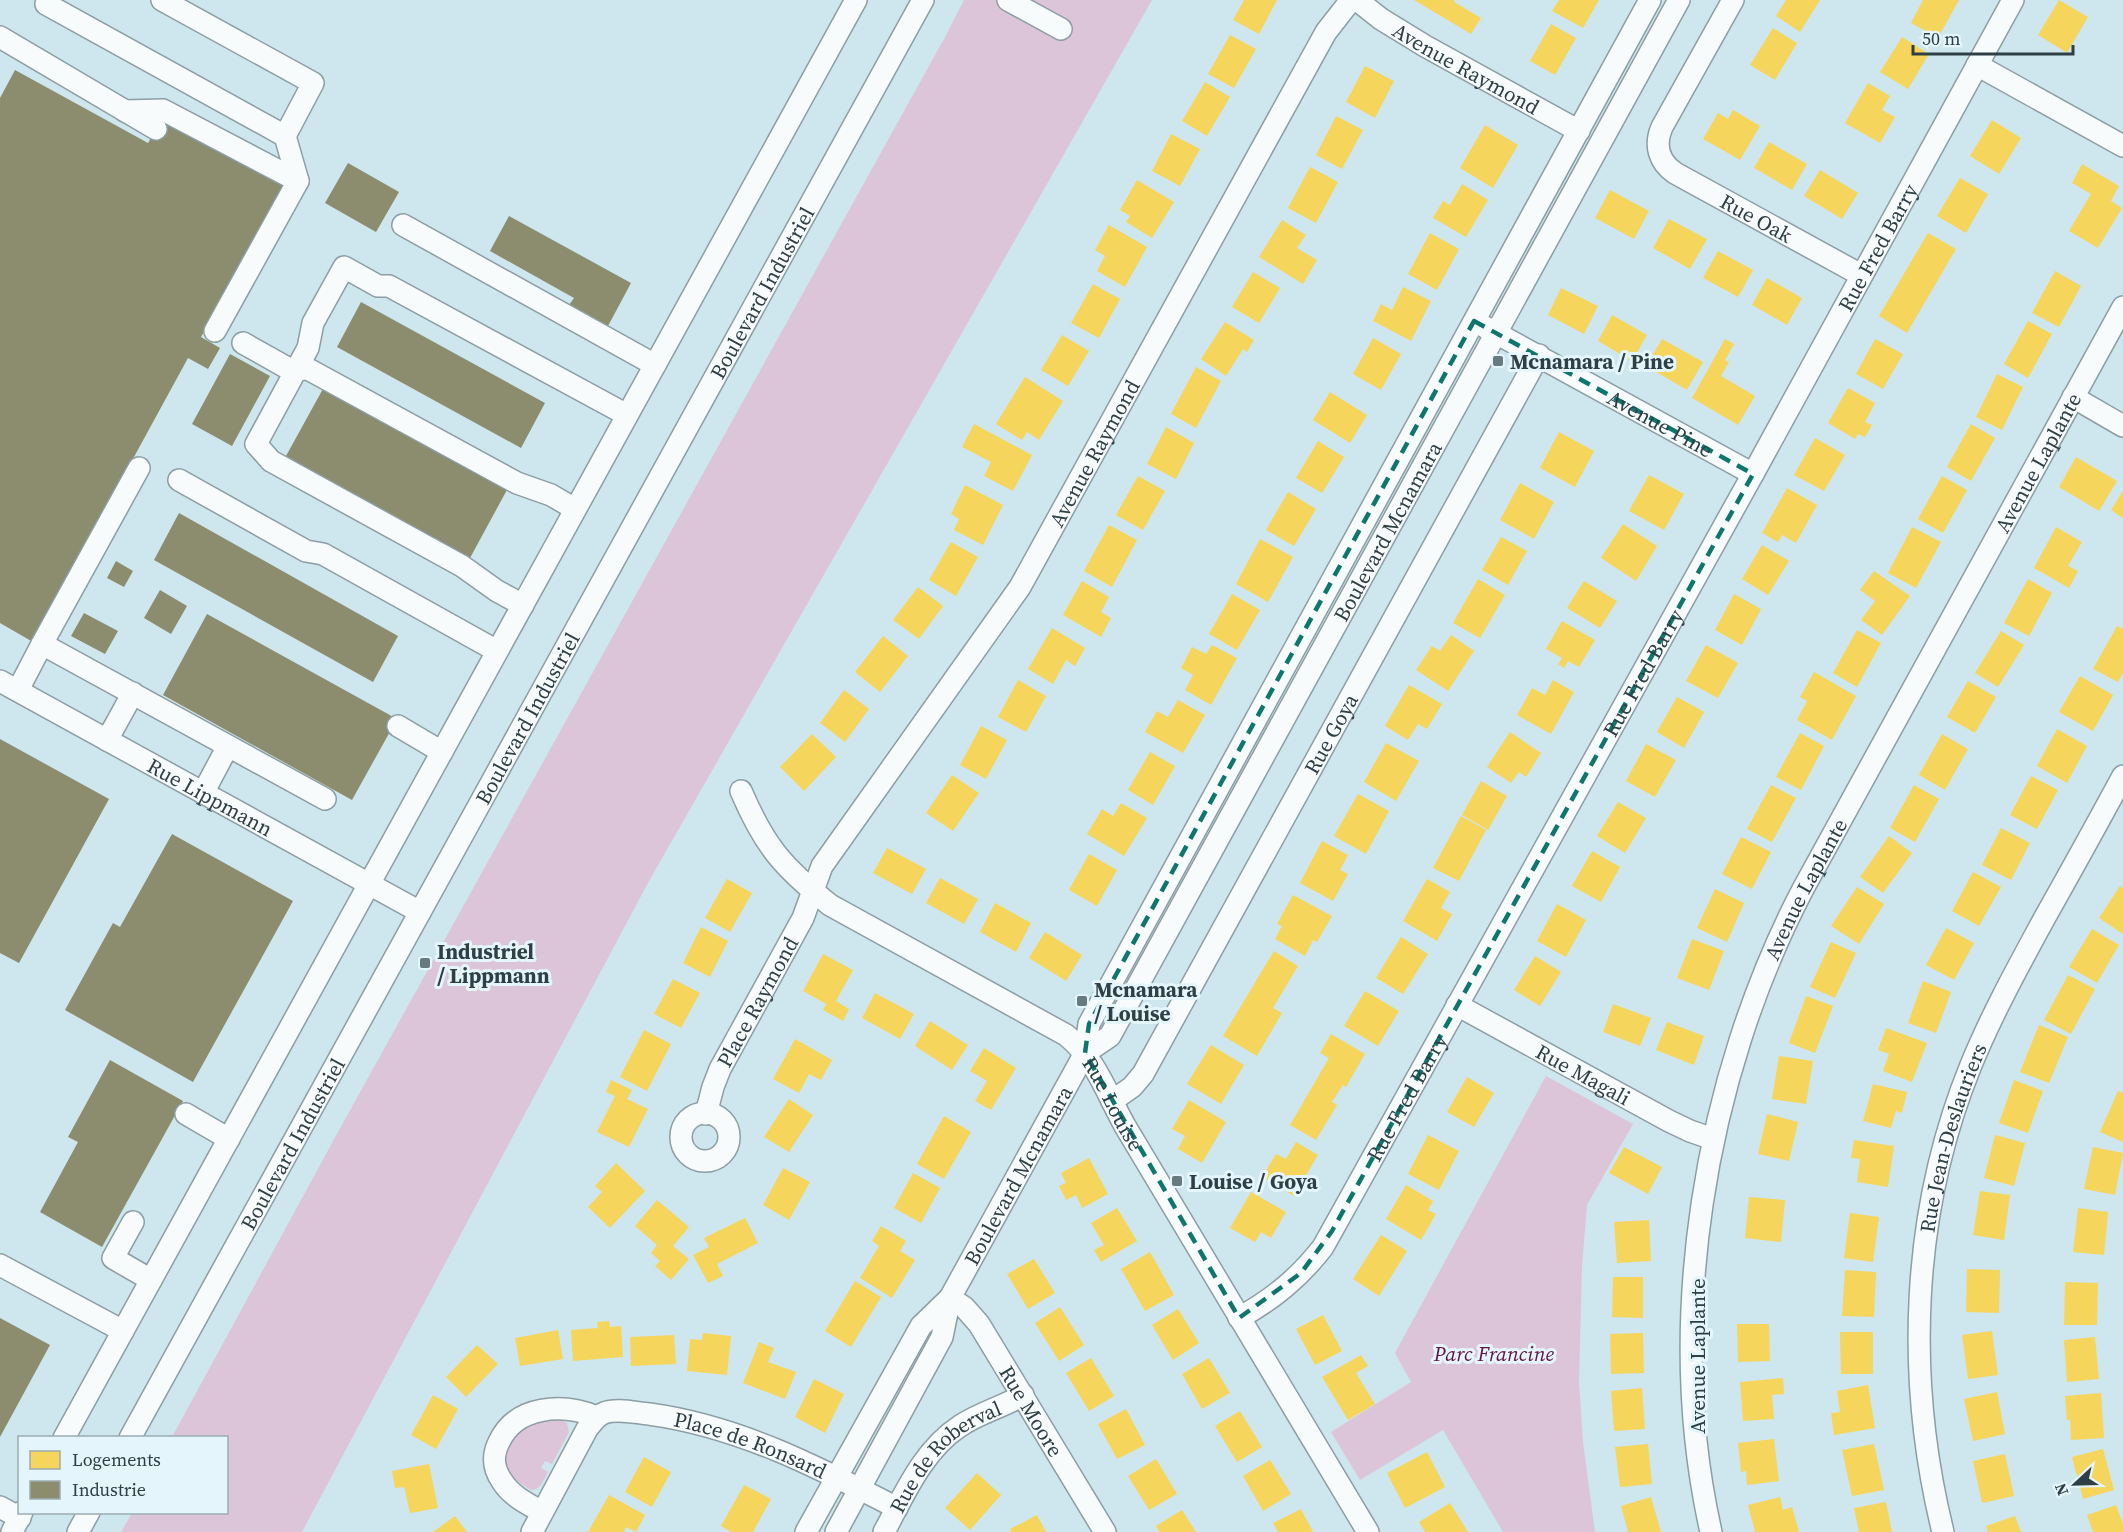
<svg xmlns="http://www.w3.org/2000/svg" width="2123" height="1532" viewBox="0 0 2123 1532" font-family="'Source Serif 4',serif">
<rect width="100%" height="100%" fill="#cee6ee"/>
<path fill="#ddc5d9" d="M964,0h188l-503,881 -347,651h-181l11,-19 94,-1v-74l-54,-1 166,-305 607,-1095z
M1546,1076l87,48 -46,81 -5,61 -3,116 4,60 12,90h-92l-60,-102 -83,50 -29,-48 80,-50 -16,-29z
M560,1419l7,4 2,9 -17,32 -7,-3 -4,7 7,4c-4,7 -7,18 -17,18 -9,-5 -21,-13 -25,-22 -8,-19 13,-42 30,-46 7,-2 16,-2 24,-3z"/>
<path fill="#f6d55c" d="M1244,0h33l-18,34 -26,-14z
M1414,0h41l-1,2 27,16 -10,16z
M1559,0h40l-16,28 -31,-17z
M1786,0h34l-20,32 -24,-16z
M1923,0h36l-21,38 -27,-15z
M2059,0l29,17 -21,36 -29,-18z
M1551,24l25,14 -21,37 -25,-14z
M1773,28l24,15 -22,37 -25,-15z
M1230,35l26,14 -22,39 -26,-14z
M1902,37l27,17 -21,35 -28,-17z
M1365,66l29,15 -19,37 -29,-16z
M1205,82l25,15 -23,39 -25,-15z
M1868,83l22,13 -8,14 13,7 -15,26 -35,-20z
M1733,110l27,16 -20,34 -37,-21 15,-26 10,6z
M1336,116l27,14 -21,39 -26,-14z
M1992,120l29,18 -22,36 -29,-18z
M1485,125l33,20 -25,43 -33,-20z
M1171,134l29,15 -20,37 -28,-15z
M1769,142l38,22 -15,26 -38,-22z
M2082,164l37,22 -8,15 11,7 -24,40 -29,-17 22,-37 -19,-11z
M1310,167l28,15 -22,41 -28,-15z
M1820,170l38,23 -16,26 -38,-23z
M1960,178l28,16 -22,39 -29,-17z
M1137,180l37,22 -22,36 -26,-16 4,-6 -10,-6z
M1462,184l26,16 -22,37 -33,-19 10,-17 7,4z
M1610,190l39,21 -15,28 -39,-21z
M1669,219l38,20 -17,30 -37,-21z
M1282,220l24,15 -9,13 20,12 -14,24 -44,-27z
M1109,225l38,22 -22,40 -28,-16 8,-15 -10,-6z
M1430,233l29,16 -22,41 -29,-16z
M1928,233l28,16 -49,84 -28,-17z
M1718,251l35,19 -15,27 -35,-19z
M2055,271l26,15 -22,41 -27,-14z
M1253,272l27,16 -21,35 -27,-16z
M1767,278l35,20 -15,27 -35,-20z
M1093,284l27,15 -21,39 -28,-15z
M1403,287l28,14 -20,40 -38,-20 8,-17 11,6z
M1561,288l37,18 -14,28 -36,-19z
M1612,315l35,20 -15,26 -34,-20z
M2028,321l24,13 -24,44 -24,-14z
M1225,322l29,18 -7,12 -4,-3 -17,27 -25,-17z
M1062,335l27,16 -21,35 -27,-16z
M1373,338l28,16 -20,36 -28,-16z
M1662,339l41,23 -16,28 -41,-24z
M1725,339l9,5 -9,16 4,2 -8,14 34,20 -17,29 -46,-27z
M1875,339l28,15 -20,35 -27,-15z
M1196,367l25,14 -25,47 -25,-14z
M1997,374l26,13 -21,43 -26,-13z
M1025,377l38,24 -24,39 -12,-8 -5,8 -26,-16z
M1848,388l27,15 -10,19 7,3 -7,12 -7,-3 -3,5 -27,-16z
M1330,392l37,23 -17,28 -37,-23z
M974,424l58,31 -19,36 -29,-15 7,-14 -29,-15z
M1971,424l24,14 -24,43 -24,-14z
M1166,427l28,16 -18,36 -29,-15z
M1559,432l35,19 -19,36 -35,-19z
M1815,438l30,17 -21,36 -30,-16z
M1318,441l26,16 -22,36 -26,-15z
M2076,457l41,24 -18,30 -40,-24z
M1649,475l35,19 -20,36 -35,-19z
M1138,476l27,15 -22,39 -27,-15z
M1942,476l25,14 -24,43 -25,-14z
M1520,483l34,19 -20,37 -34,-19z
M965,485l38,20 -20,40 -29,-15 5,-11 -8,-5z
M1787,488l30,17 -21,38 -14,-8 -4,7 -16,-9z
M2123,491v27l-12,-8z
M1288,492l28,17 -22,37 -28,-16z
M1623,524l34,22 -21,35 -35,-23z
M1109,525l28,15 -25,47 -28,-16z
M1912,527l29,15 -25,46 -28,-15z
M2056,527l26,15 -14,24 10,5 -9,17 -35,-20z
M1501,537l26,14 -19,34 -26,-15z
M1260,539l33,18 -25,45 -32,-18z
M951,542l27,15 -22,39 -27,-16z
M1762,545l27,16 -21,34 -26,-16z
M1874,571l36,25 -28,39 -21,-15 14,-19 -15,-11z
M1478,579l27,16 -25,43 -27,-15z
M2028,579l24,14 -23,43 -25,-13z
M1082,581l27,16 -8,15 10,6 -10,19 -38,-22z
M1584,581l33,20 -17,27 -33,-20z
M918,587l25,19 -24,33 -26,-19z
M1232,594l28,16 -23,40 -28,-16z
M1734,594l27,15 -19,36 -27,-15z
M1562,621l33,19 -16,27 -11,-6 -4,7 -6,-4 4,-6 -16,-9z
M2117,626l6,3v44l-5,9 -25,-13z
M1052,628l33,20 -10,18 -9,-6 -13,24 -25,-15z
M1857,630l24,13 -24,44 -24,-14z
M2001,631l23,14 -26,42 -23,-14z
M1451,635l23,16 -26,40 -32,-21 16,-24 8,5z
M883,636l25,20 -28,36 -25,-20z
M1212,645l25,13 -26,47 -26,-15 8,-15 -12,-7 11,-21 14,7z
M1706,645l32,18 -20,35 -32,-17z
M1814,672l42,24 -24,44 -35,-20 10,-19 -7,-4z
M2080,676l33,19 -20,36 -34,-19z
M1018,680l28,16 -20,36 -28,-15z
M1553,680l21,12 -23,42 -34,-19 15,-27 13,7z
M1968,681l28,16 -21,36 -28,-16z
M1409,685l33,19 -15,25 -9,-5 -10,16 -23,-14z
M844,690l25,19 -24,33 -25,-19z
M1677,697l27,15 -20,36 -27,-16z
M1178,700l27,15 -22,38 -38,-21 12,-21 11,6z
M981,726l26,14 -21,39 -26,-14z
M2057,729l30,17 -20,37 -30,-17z
M1510,732l31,21 -15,24 -7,-5 -8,11 -24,-16z
M1800,733l24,13 -23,44 -25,-13z
M812,734l24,23 -32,34 -24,-24z
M1942,734l26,15 -23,41 -26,-15z
M1386,743l33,18 -23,40 -32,-19z
M1646,744l30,16 -21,37 -29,-16z
M1150,752l25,14 -22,39 -25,-15z
M952,775l27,18 -26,38 -27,-18z
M2031,776l27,14 -21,39 -27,-14z
M1481,781l26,15 -19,34 -26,-15z
M1771,785l25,13 -24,44 -25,-13z
M1914,785l25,14 -24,43 -25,-14z
M1358,794l31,17 -23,43 -32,-18z
M1618,802l28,16 -21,35 -28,-17z
M1121,803l26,15 -23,38 -37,-22 15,-25 11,7z
M1461,816l25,14 -27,51 -26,-13z
M2001,828l29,15 -19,37 -29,-15z
M1889,836l23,17 -29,40 -23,-16z
M1741,837l30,15 -19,37 -30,-15z
M1322,841l26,14 -8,15 8,4 -15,27 -33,-18z
M887,848l39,21 -14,25 -39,-21z
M1592,851l28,16 -19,35 -29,-16z
M1089,854l28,16 -20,36 -28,-16z
M1973,872l28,15 -22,39 -27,-15z
M940,878l38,21 -14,25 -38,-21z
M727,879l25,14 -22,39 -25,-14z
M1427,879l23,13 -9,16 11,6 -15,27 -34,-20z
M2120,886l3,2v46l-24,-16z
M1857,887l27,17 -25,40 -28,-18z
M1715,889l29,14 -17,39 -30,-14z
M1293,895l39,21 -15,26 -4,-2 -8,16 -30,-17 7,-13 -5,-2z
M995,903l36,20 -15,29 -36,-20z
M1557,904l29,16 -20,37 -29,-16z
M701,927l27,14 -18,36 -27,-14z
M1946,928l28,15 -20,37 -28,-15z
M2092,929l27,16 -22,38 -28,-16z
M1045,932l37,23 -16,26 -37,-23z
M1401,937l27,17 -25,40 -27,-16z
M1692,939l32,12 -15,39 -32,-12z
M1831,942l25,11 -21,45 -25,-11z
M1274,951l24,15 -25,42 9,5 -25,43 -34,-20z
M823,954l30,16 -17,31 13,8 -6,12 -20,-11 3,-6 -23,-13z
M1535,956l26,16 -21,34 -26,-16z
M2068,975l27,14 -24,45 -27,-14z
M673,979l27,14 -19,35 -27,-14z
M1923,981l28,11 -15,41 -28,-10z
M1365,991l34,20 -21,35 -34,-20z
M875,993l39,21 -14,25 -38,-21z
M1806,996l27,10 -18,47 -26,-10z
M1613,1004l38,14 -11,28 -37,-14z
M930,1021l38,24 -16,25 -37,-24z
M1667,1022l37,14 -10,29 -38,-15z
M2039,1025l29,12 -19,46 -29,-11z
M1886,1028l41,15 -15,39 -29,-11 6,-17 -11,-4z
M644,1030l27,14 -24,47 -27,-14z
M1331,1034l34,20 -19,33 -3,-2 -11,17 5,3 -21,35 -26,-15 39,-67 -9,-5z
M795,1039l37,21 -11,20 -12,-6 -10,19 -26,-14z
M1211,1045l33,20 -23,39 -34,-20z
M984,1048l32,20 -25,42 -16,-9 12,-20 -17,-10z
M1779,1056l34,5 -7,43 -34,-5z
M1467,1077l27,16 -20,34 -27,-15z
M611,1080l21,10 -5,9 21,10 -19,38 -32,-15 18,-36 -9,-4z
M2014,1080l29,11 -15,42 -29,-10z
M1873,1084l34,8 -5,21 -6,-2 -5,17 -28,-7z
M2118,1091l5,2v49l-23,-10z
M789,1099l24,16 -24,37 -25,-15z
M1189,1100l37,22 -24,41 -24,-14 7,-13 -13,-7z
M1767,1114l31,8 -9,39 -31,-7z
M944,1116l27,16 -27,47 -27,-15z
M1428,1135l31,16 -20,39 -31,-16z
M1995,1135l30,8 -11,43 -30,-8z
M1854,1140l40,6 -6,41 -31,-5 3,-23 -9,-1z
M1296,1142l22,13 -24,41 -32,-19 14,-23 10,5z
M1624,1147l38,20 -14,27 -39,-21z
M2093,1147l30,6 -8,42 -31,-6z
M1089,1158l19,36 -26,14 -6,-13 -10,5 -7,-14 7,-3 -5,-10z
M616,1163l29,28 -35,37 -22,-21 14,-15 -7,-6z
M783,1168l27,14 -21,38 -26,-15z
M913,1173l27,15 -19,35 -27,-15z
M1406,1185l27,16 -5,9 8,4 -15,26 -35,-21z
M1980,1191l30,4 -6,45 -31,-5z
M1251,1192l35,20 -15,26 -10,-6 -6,10 -25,-14z
M1749,1197l36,3 -4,42 -36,-4z
M657,1200l32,27 -16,19 16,13 -18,21 -16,-14 5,-5 -9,-8 6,-8 -22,-19z
M1117,1208l20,33 -36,21 -7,-12 10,-5 -13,-22z
M2078,1208l30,4 -4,43 -31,-3z
M1850,1213l29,4 -6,45 -29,-4z
M745,1218l13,25 -41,21 6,12 -15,7 -15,-28 16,-8 -5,-9z
M1649,1220l2,41 -34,2 -3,-41z
M881,1226l25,15 -6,10 15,9 -23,38 -32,-20 19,-32 -7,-5z
M1381,1235l26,16 -28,45 -26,-17z
M1150,1252l24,43 -29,16 -24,-42z
M1034,1259l21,34 -27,16 -21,-35z
M1967,1269l33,1 -1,43 -33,-1z
M1845,1270l31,2 -2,45 -32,-1z
M1613,1277h30v41l-31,-1z
M855,1281l26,16 -30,50 -26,-16z
M2065,1282l33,1 -1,42h-33z
M1060,1307l24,38 -25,16 -24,-38z
M1178,1309l21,34 -26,17 -21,-35z
M1323,1315l19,36 -27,14 -19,-36z
M609,1321l1,6 11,-1 2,31 -50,4 -2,-31 27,-2 -1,-6z
M1737,1324h32l1,37 -32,1z
M558,1330l5,29 -43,7 -5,-28z
M1992,1331l6,44 -30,4 -6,-44z
M1840,1332h33v42h-32z
M703,1333l28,3 -4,39 -40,-4 3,-32 12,1z
M1643,1333l1,40 -33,1 -1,-40z
M674,1335l2,29 -45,2 -1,-29z
M2095,1337l4,42 -32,3 -3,-42z
M759,1342l15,6 -6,14 28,10 -11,27 -42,-16z
M477,1345l21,19 -32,33 -20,-20z
M1361,1355l7,11 -12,7 19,31 -27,16 -26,-43z
M1091,1358l23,38 -25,15 -23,-38z
M1209,1358l21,35 -28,16 -20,-35z
M1783,1378l1,16 -12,1 2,24 -31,2 -3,-39z
M814,1379l30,15 -19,39 -30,-16z
M1868,1385l7,43 -41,7 -3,-22 9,-1 -3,-21z
M1642,1388l3,41 -31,2 -3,-40z
M1997,1392l8,42 -32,7 -9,-42z
M2101,1393l3,45 -33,2 -1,-20h-3l-2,-24z
M433,1395l25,14 -22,40 -25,-14z
M1126,1409l19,36 -28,14 -19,-35z
M1240,1411l22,36 -25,15 -22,-36z
M1774,1439l5,42 -32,4 -1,-14 -5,1 -3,-29z
M1648,1444l4,40 -32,3 -5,-40z
M1874,1444l10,46 -32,6 -10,-46z
M2103,1449l11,41 -31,9 -11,-42z
M1427,1452l18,35 -40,21 -18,-35z
M2005,1454l9,42 -32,7 -9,-42z
M644,1457l27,15 -19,35 -27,-15z
M1156,1459l21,35 -28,16 -21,-34z
M1270,1460l21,34 -28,17 -20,-35z
M429,1464l9,44 -28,5 -6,-26 -9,1 -3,-17z
M977,1473l24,22 -31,35 -25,-22z
M744,1485l27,14 -18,33h-22l-10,-6z
M609,1495l36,20 -9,17 -10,-5 -2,5h-36z
M1651,1497l10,35h-33l-7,-26z
M1780,1497l3,13 9,-3 7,25h-44l-7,-27z
M1886,1502l6,30h-33l-5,-24z
M1450,1503l18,29h-43l-6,-10z
M2116,1505l7,19v8h-30l-6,-17z
M1301,1509l12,23h-35l-5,-9z
M1182,1510l14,22h-37l-3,-6z
M1037,1515l9,17h-35l-1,-3z
M455,1516l12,16h-34z
M2015,1516l6,16h-33l-2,-6z"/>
<path fill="#8c8c6e" d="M15,70l133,73 15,-26 122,67 -84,153 19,11 -12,21 -20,-11 -155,284 -33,-19v-525z
M348,163l51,29 -23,40 -51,-29z
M509,216l122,67 -23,43 -39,-21 5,-7 -84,-47z
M361,302l184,101 -24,45 -184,-101z
M230,354l40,22 -38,70 -40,-22z
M324,387l184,101 -38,70 -184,-102z
M179,513l219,123 -25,46 -219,-122z
M116,561l17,10 -9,16 -17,-9z
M160,590l27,16 -16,28 -27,-16z
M84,613l34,18 -13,23 -34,-18z
M207,614l190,105 -45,81 -189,-105z
M0,739l109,60 -90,164 -19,-10z
M172,834l121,67 -100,181 -128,-72 48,-87 7,4z
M110,1060l73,41 -81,146 -62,-35 38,-70 -10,-5z
M0,1318l50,27 -50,92z"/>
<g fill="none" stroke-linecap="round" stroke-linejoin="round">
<defs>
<g id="minor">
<path d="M49,0l-3,4 239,132 13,45"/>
<path d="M162,0l151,83 -28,53"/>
<path d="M1008,0l53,29"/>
<path id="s1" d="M1357,0l24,19 44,27 154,85"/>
<path id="s2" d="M1733,0l-71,127c-8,18 -3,35 13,46l186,102"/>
<path d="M0,37l156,92"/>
<path d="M1977,65l146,81"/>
<path d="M125,111l38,-1 135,71 -83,150"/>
<path d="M403,225l252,140"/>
<path id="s3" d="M1485,327l268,147"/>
<path d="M243,343l48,27 17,-1 209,114 34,12 24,14"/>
<path d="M2073,397l50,29"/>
<path d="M179,480l127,71 17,3 174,97"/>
<path d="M523,605l-26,-14 -35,-25 -191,-105 -15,-17 52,-96 5,-25 31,-56 34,19h11l238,129"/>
<path d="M42,644l97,-176"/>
<path id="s4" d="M0,681l420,231"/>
<path d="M18,690l24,-46 283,155"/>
<path d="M398,726l44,26"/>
<path d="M107,740l26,-47"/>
<path id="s5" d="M741,791c24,56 42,76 89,114l236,130c30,24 41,59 59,91l243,406"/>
<path d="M203,793l25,-47"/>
<path id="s6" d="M1457,1005l212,116 21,10 23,8"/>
<path id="s7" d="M1085,1053l25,-17 569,-1036"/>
<path id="s8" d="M1112,1101l20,-14 11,-13 396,-719"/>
<circle cx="705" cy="1137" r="24"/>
<path d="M186,1114l43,25"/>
<path id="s9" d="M706,1114l7,-27 7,-18 83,-151 19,-52 198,-279 306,-555 25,-32"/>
<path d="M133,1222l-20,36 38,22"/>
<path d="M0,1265l123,66"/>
<path id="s10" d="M950,1298l14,9 15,17 126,208"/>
<path id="s11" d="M1239,1318c34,-19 60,-40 84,-71l430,-773 260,-474"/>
<path d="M64,1438l792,-1438"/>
<path id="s12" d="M130,1438l793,-1438"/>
<path d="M0,1507l20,11"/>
<path d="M542,1512c-14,-8 -31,-16 -40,-31 -9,-13 -10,-25 -3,-39 17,-37 64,-39 98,-25"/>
<path d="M12,1532l10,-20"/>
<path d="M78,1532l11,-20"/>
<path id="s13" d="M532,1532l55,-103c5,-6 9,-13 17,-16 13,-5 32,0 45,1 89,12 169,53 248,94"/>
<path d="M806,1532l115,-206 29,-28"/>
<path id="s14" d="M836,1532l106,-195 8,-39 135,-245 4,-29 561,-1024"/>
<path id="s15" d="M884,1532c20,-37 39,-82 76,-106 19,-13 43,-19 63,-31"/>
<path id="s16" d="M1711,1532c-47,-209 -7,-454 92,-643l320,-582"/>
<path id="s17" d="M1943,1532c-38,-154 -32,-320 28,-467 21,-51 47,-98 73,-146 27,-48 53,-95 79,-143"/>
</g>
</defs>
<use href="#minor" stroke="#8c9ea4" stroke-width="24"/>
<use href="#minor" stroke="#f8fbfc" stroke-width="21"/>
</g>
<path fill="none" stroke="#0f766e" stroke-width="4.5" stroke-dasharray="12 8" stroke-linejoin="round" d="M1474,321l279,153 -421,757 -31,42 -62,45 -154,-265 4,-29z"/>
<g fill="#667a80" stroke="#e4f5fb" stroke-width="2">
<rect x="1492" y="355" width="12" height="12" rx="3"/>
<rect x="419" y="957" width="12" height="12" rx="3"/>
<rect x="1076" y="995" width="12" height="12" rx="3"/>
<rect x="1171" y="1175" width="12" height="12" rx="3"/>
</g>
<g text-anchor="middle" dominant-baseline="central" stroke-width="6" stroke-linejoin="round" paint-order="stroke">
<g font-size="21" fill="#2e4045" stroke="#e4f5fb">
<text stroke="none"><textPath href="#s1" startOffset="129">Avenue Raymond</textPath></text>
<text stroke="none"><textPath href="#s2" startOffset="291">Rue Oak</textPath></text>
<text stroke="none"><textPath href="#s11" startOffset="1254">Rue Fred Barry</textPath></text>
<text stroke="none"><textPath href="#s12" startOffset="1308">Boulevard Industriel</textPath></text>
<text stroke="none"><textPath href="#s3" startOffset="200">Avenue Pine</textPath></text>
<text stroke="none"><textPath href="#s9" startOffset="770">Avenue Raymond</textPath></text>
<text stroke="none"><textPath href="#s16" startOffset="1149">Avenue Laplante</textPath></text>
<text stroke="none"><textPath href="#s7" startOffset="606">Boulevard Mcnamara</textPath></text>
<text stroke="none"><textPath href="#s11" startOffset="768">Rue Fred Barry</textPath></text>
<text stroke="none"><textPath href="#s12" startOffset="822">Boulevard Industriel</textPath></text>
<text stroke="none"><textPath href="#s8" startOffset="430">Rue Goya</textPath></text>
<text stroke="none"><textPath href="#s4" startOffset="240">Rue Lippmann</textPath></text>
<text stroke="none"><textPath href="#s16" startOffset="663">Avenue Laplante</textPath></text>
<text stroke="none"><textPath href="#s9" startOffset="124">Place Raymond</textPath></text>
<text stroke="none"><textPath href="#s6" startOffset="144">Rue Magali</textPath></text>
<text stroke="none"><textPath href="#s11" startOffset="282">Rue Fred Barry</textPath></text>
<text stroke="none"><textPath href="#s5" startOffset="500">Rue Louise</textPath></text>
<text stroke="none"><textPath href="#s17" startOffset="400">Rue Jean-Deslauriers</textPath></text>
<text stroke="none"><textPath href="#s12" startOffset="336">Boulevard Industriel</textPath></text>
<text stroke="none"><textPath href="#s14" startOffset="402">Boulevard Mcnamara</textPath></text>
<text transform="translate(1697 1356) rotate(-90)">Avenue Laplante</text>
<text stroke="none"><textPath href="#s10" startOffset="141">Rue Moore</textPath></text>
<text stroke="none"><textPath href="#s13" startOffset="292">Place de Ronsard</textPath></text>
<text stroke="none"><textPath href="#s15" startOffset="100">Rue de Roberval</textPath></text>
</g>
<g font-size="21" font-weight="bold" fill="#2e4045" stroke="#e4f5fb" text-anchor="start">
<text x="1510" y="361">Mcnamara / Pine</text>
<text x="437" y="951">Industriel<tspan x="437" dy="24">/ Lippmann</tspan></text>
<text x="1094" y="989">Mcnamara<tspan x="1094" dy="24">/ Louise</tspan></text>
<text x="1189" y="1181">Louise / Goya</text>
</g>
<g font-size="21" font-style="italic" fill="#631343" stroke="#e4f5fb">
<text x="1494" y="1353">Parc Francine</text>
</g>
</g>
<rect x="18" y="1436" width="210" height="78" fill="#e4f5fb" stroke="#9badb2" stroke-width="1.5"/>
<rect x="30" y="1451" width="30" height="18" fill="#f6d55c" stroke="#9badb2" stroke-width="1.5"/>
<text x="72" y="1466" font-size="18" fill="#2e4045">Logements</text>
<rect x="30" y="1481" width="30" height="18" fill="#8c8c6e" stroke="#9badb2" stroke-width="1.5"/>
<text x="72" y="1496" font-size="18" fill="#2e4045">Industrie</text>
<g transform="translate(2075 1484) rotate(248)" stroke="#e4f5fb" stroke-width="4.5" paint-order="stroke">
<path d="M0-4.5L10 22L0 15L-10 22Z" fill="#2e4045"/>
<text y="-9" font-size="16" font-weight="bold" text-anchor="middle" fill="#2e4045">N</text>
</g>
<path d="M1913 45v9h160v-9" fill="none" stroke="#2e4045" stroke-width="3"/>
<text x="1922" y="45" font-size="18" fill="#2e4045" stroke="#e4f5fb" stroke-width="4.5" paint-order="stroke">50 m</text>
</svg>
